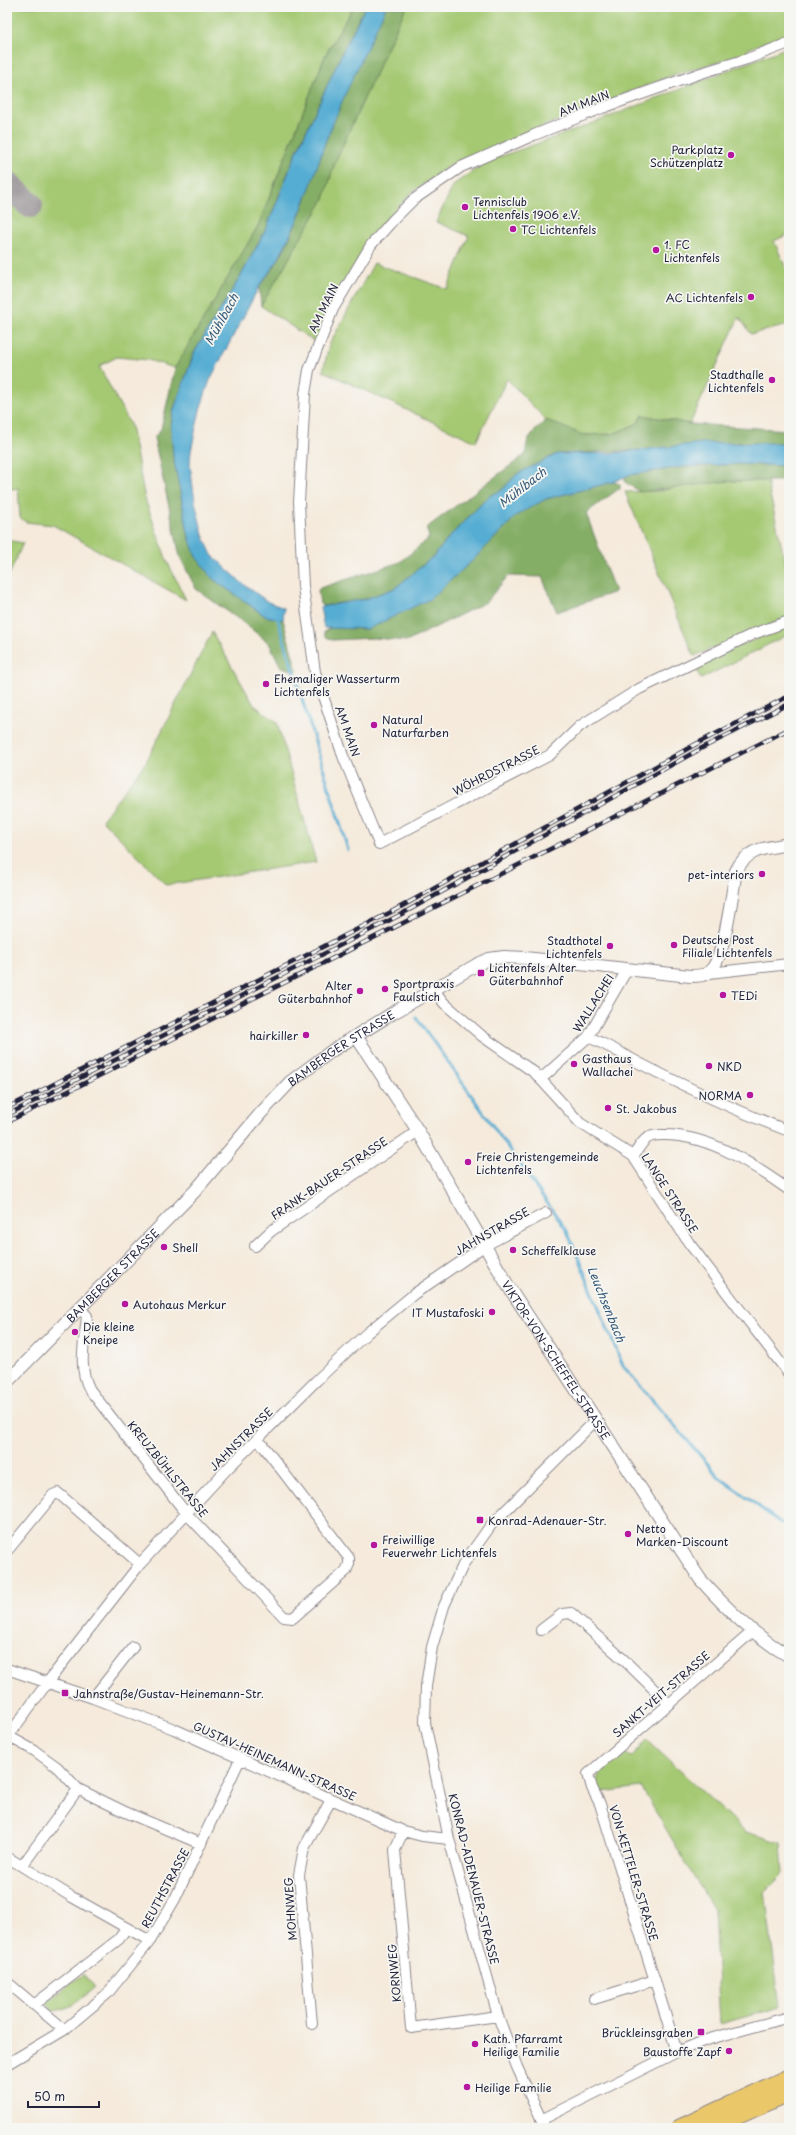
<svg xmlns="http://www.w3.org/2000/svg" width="796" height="2135" viewBox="0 0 796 2135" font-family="'Playpen Sans',sans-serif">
<rect width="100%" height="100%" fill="#f6f6f2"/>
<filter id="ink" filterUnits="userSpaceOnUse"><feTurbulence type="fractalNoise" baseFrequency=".025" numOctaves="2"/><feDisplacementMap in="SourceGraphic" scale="8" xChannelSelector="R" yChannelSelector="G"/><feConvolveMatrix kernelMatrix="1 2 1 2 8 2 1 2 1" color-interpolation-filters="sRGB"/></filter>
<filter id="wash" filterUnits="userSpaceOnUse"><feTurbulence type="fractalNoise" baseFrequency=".012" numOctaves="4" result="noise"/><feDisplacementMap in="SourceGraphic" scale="16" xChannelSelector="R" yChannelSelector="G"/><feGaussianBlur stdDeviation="0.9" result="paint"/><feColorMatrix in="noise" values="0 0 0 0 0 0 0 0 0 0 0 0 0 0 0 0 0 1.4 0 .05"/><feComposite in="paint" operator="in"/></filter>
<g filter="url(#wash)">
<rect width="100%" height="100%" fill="#f5eadb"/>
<path fill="#a5c973" stroke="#647657" d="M7,7h346l-28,49 -67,170 -83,142 -27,-8 -31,-3 -18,9 32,60 14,73 22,62 19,39 -133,-75 -27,-3 -6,-4 -2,-30 -11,2z
M406,7h200l23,6 78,-6h82v26l-41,16 -1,5 -71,20 -122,48 -103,43 -40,28 -32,36 -64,113 -54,-36 63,-107 11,-37z
M788,47l1,187 -15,7 15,34v50l-38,9 -12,-17 -49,107 -48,-9 -4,8 -25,11 -31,1 -36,-15 -39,-41 -31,63 -153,-71 6,-26 45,-82 73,26 22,-53 -33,-14 18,-38 34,-23 90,-32z
M729,481h38l22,98v38l-95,39 -69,-164 35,-1 21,-5z
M783,481h6v26z
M7,540l16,3 -16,37z
M789,626v8l-88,45 -6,-12 41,-20z
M212,632l42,73 23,17 39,140 -150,23 -64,-65 44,-58z
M647,1740l99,92 35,11 2,31 -18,18 15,115 -60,17 -6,-114 -73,-123 -39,5c-2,-3 -6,-7 -5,-11 1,-11 18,-22 26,-29l8,5z
M83,1974l12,13c-13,11 -24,23 -42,24l-7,-8z"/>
<path fill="#84ad65" stroke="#536850" d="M353,7h12l-22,44 -48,104 -28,72 -24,45 -49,81 -20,56 -3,18 2,29 16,81 56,64 20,15 18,4 14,51 -16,-4 -12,-24 -28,-22 -45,-32 -16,-32 -26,-119 7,-9 14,-61 83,-142 67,-170z
M386,7h20l-71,155 -11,37 -63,107 -2,-19c7,-9 14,-18 20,-28 20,-36 32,-76 46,-116 16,-46 38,-93 61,-136z
M642,415l48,9 99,6v13l-232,11 -40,20 -15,16 -13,6 -38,39 -17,21 -39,32 -30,11 -42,7 -3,-2 -2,-14 2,-2 80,-26 27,-22 2,-3 -3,-9 100,-74c-1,-17 8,-22 20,-34l37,15 30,-1 25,-11z
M739,464l50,2v15h-60l-89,11 -15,-10v-4l4,-3 53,-8z
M613,482l7,2v4l-34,25 29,79 -58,20 -15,-35 -34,-1 -22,26 -78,39 -34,-3 -42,2 -7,-4 -1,-4 6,-4 38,1 104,-68 45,-46 15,-10 14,-6z"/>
<path fill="#56add3" stroke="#3c6887" d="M365,7h21l-42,90 -19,46 -14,42 -14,36 -19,39 -19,27 -49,93 -10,30 -9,41 -1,14 5,37 8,33 9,20 30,28 26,19 16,6 -1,12 -18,-4 -52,-37 -17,-22 -7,-20 -16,-81 -2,-30 3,-17 20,-56 49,-81 24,-45 28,-71 48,-105z
M612,7h95l-78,6z
M702,443h87v23l-50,-2 -57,3 -53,8 -16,7 -67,17 -29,16 -45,46 -42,38 -62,30 -44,-1 -4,-21 45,-8 30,-11 39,-32 17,-21 38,-39 13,-6 15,-16 40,-20 57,-1z"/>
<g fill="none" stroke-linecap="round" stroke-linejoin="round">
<path stroke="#56add3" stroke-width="3" d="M277,617l71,233
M416,1017l151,214 56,135 96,111 70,52"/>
<path stroke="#8c868b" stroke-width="26" d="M7,183l23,22"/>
</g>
</g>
<g filter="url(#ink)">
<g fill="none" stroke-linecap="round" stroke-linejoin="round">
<defs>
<path id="minor" d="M789,43l-42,16 -46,14 -99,35 -68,27 -73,32 -48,33 -20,20 -22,25 -38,64 -24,61 -4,24 -6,108 4,84 12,86 28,84 36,88 171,-89 30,-29 59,-37 114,-55 36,-13
M709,973l80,-9
M433,989l11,14 38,33 53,37 45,50 53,33 56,87 100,131
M588,1037c18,7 34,17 51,26 49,25 99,49 150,68
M541,1079l47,-42 36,-62 2,-6
M633,1156c4,-5 8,-13 13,-17 6,-5 14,-4 21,-4 47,2 85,29 122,55
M255,1246l16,-15 147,-100
M80,1308l7,8c-2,25 -10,51 3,74l96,123 98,104 9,1 53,-47 3,-7v-6l-91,-119
M7,1551l46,-56 5,-2 82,71
M541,1630l21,-16 9,-1 53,47 44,43
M7,1669l86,29 81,31 229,102 19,5 27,3
M93,1698l40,-51
M8,1736l27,15 22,16 21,22 45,22 78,33
M7,1738l40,-55 93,-119 86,-94 91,-90 50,-47 47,-39 70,-48 62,-33
M403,1831l-8,19 16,178 87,-12
M7,1857l65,40 78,44
M22,1866l56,-77
M7,1982l57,48
M594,1999l61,-19
M34,2005l85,-66 7,-11
M312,2024l-13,-149 5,-27 27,-48
M677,2052l-77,-248 -8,-16 -4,-14 164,-142
M7,2064l57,-34 43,-36 43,-53 25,-42 65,-140
M541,2120l136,-68 29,-12 83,-23
M545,2128l-28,-61 -19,-51 -49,-177 -24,-116 1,-37 6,-39 12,-41 20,-43 27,-38 104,-104"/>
<g id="tertiary">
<path id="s1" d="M356,1036l62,95 89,153 193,295c27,30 54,57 89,77"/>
<path id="s2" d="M7,1382l188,-191 65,-77 30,-32 43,-32 60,-37 85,-49 11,-5 15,-2 21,1 165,18c6,0 13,0 18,-3 17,-11 24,-81 28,-102 11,-23 30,-23 53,-27"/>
</g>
<path id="trunk" d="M679,2128l110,-51
M711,2128l78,-35"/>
</defs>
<use href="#minor" stroke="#8c868b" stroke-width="12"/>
<use href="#tertiary" stroke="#8c868b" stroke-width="14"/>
<use href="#trunk" stroke="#8c868b" stroke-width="18"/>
<use href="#minor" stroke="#fff" stroke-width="10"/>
<use href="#tertiary" stroke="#fff" stroke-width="12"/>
<use href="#trunk" stroke="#eac769" stroke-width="16"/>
<defs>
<path id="rail" d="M7,1108l388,-198 303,-167 91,-47
M7,1115l391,-199 304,-168 87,-44
M7,1122l782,-393"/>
</defs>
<use href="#rail" stroke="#22223b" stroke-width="4.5"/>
<use href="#rail" stroke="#f6f6f2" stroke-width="3" stroke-dasharray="9" stroke-linecap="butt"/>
</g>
</g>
<g fill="#b5179e" stroke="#f6f6f2" stroke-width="1.5">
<circle cx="731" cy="155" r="4"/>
<circle cx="465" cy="207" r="4"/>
<circle cx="513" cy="229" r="4"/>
<circle cx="656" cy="250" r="4"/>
<circle cx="751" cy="297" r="4"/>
<circle cx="772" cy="380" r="4"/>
<circle cx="266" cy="684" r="4"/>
<circle cx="374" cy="725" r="4"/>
<circle cx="762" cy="874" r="4"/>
<circle cx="674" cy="945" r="4"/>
<circle cx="610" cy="946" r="4"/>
<rect x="477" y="969" width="8" height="8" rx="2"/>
<circle cx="385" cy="989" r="4"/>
<circle cx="360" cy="991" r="4"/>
<circle cx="723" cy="995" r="4"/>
<circle cx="306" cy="1035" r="4"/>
<circle cx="574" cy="1064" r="4"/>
<circle cx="709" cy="1066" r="4"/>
<circle cx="750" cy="1095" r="4"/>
<circle cx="608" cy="1108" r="4"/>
<circle cx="468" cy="1162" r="4"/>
<circle cx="164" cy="1247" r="4"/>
<circle cx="513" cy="1250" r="4"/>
<circle cx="125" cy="1304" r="4"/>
<circle cx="492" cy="1312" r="4"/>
<circle cx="75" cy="1332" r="4"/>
<rect x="476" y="1516" width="8" height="8" rx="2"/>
<circle cx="628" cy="1534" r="4"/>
<circle cx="374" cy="1545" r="4"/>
<rect x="61" y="1689" width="8" height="8" rx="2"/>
<rect x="697" y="2028" width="8" height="8" rx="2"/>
<circle cx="475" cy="2044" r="4"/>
<circle cx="729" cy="2051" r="4"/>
<circle cx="467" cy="2087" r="4"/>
</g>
<g text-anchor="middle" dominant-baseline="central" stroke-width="3.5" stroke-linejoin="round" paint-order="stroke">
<g font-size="11" fill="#22223b" stroke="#f6f6f2">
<text transform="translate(584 103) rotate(-21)">AM MAIN</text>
<text transform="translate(323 308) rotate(-64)">AM MAIN</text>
<text transform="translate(348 731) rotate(71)">AM MAIN</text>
<text transform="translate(496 770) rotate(-27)">WÖHRDSTRASSE</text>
<text transform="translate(593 1003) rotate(-58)">WALLACHEI</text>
<text stroke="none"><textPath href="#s2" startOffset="474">BAMBERGER STRASSE</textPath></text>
<text transform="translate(329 1178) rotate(-34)">FRANK-BAUER-STRASSE</text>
<text transform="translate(670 1193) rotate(57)">LANGE STRASSE</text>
<text transform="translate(492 1231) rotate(-30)">JAHNSTRASSE</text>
<text stroke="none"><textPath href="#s2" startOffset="150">BAMBERGER STRASSE</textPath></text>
<text stroke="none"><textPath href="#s1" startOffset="381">VIKTOR-VON-SCHEFFEL-STRASSE</textPath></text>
<text transform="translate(241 1439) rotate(-45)">JAHNSTRASSE</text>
<text transform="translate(168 1469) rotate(51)">KREUZBÜHLSTRASSE</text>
<text transform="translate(661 1694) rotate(-41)">SANKT-VEIT-STRASSE</text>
<text transform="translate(275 1761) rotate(24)">GUSTAV-HEINEMANN-STRASSE</text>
<text transform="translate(634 1873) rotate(73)">VON-KETTELER-STRASSE</text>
<text transform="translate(474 1879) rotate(76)">KONRAD-ADENAUER-STRASSE</text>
<text transform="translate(165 1888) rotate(-62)">REUTHSTRASSE</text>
<text transform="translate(290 1909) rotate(-94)">MOHNWEG</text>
<text transform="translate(394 1973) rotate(-95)">KORNWEG</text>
</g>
<g font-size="11" fill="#22223b" stroke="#f6f6f2" text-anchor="start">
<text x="723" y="149" text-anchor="end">Parkplatz<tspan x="723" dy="13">Schützenplatz</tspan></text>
<text x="473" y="201">Tennisclub<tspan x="473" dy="13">Lichtenfels 1906 e.V.</tspan></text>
<text x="521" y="229">TC Lichtenfels</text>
<text x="664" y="244">1. FC<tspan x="664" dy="13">Lichtenfels</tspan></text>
<text x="743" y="297" text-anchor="end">AC Lichtenfels</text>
<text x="764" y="374" text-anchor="end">Stadthalle<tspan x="764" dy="13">Lichtenfels</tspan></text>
<text x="274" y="678">Ehemaliger Wasserturm<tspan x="274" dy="13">Lichtenfels</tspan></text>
<text x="382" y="719">Natural<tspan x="382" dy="13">Naturfarben</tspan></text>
<text x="754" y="874" text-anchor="end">pet-interiors</text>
<text x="682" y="939">Deutsche Post<tspan x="682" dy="13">Filiale Lichtenfels</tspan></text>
<text x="602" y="940" text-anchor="end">Stadthotel<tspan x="602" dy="13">Lichtenfels</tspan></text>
<text x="489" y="967">Lichtenfels Alter<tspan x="489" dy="13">Güterbahnhof</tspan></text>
<text x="393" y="983">Sportpraxis<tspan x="393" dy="13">Faulstich</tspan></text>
<text x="352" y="985" text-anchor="end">Alter<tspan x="352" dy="13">Güterbahnhof</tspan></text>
<text x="731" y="995">TEDi</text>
<text x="298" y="1035" text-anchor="end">hairkiller</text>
<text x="582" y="1058">Gasthaus<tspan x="582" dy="13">Wallachei</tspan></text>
<text x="717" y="1066">NKD</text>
<text x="742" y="1095" text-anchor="end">NORMA</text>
<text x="616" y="1108">St. Jakobus</text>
<text x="476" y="1156">Freie Christengemeinde<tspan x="476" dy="13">Lichtenfels</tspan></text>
<text x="172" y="1247">Shell</text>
<text x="521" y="1250">Scheffelklause</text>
<text x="133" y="1304">Autohaus Merkur</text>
<text x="484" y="1312" text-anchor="end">IT Mustafoski</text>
<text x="83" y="1326">Die kleine<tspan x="83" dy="13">Kneipe</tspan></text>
<text x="488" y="1520">Konrad-Adenauer-Str.</text>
<text x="636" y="1528">Netto<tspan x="636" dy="13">Marken-Discount</tspan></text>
<text x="382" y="1539">Freiwillige<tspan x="382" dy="13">Feuerwehr Lichtenfels</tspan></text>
<text x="73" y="1693">Jahnstraße/Gustav-Heinemann-Str.</text>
<text x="693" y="2032" text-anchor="end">Brückleinsgraben</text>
<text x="483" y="2038">Kath. Pfarramt<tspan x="483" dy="13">Heilige Familie</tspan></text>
<text x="721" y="2051" text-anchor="end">Baustoffe Zapf</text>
<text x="475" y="2087">Heilige Familie</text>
</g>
<g font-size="12" font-style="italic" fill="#375a78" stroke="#f6f6f2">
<text transform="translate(221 319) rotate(-61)">Mühlbach</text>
<text transform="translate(522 487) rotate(-38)">Mühlbach</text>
<text transform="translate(607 1304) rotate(68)">Leuchsenbach</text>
</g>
</g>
<rect width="796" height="2135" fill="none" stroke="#f6f6f2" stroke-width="24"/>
<path d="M28 2101v6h71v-6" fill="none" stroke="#22223b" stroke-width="2"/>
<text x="34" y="2101" font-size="12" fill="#22223b" stroke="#f6f6f2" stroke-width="3" paint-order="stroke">50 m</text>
</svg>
